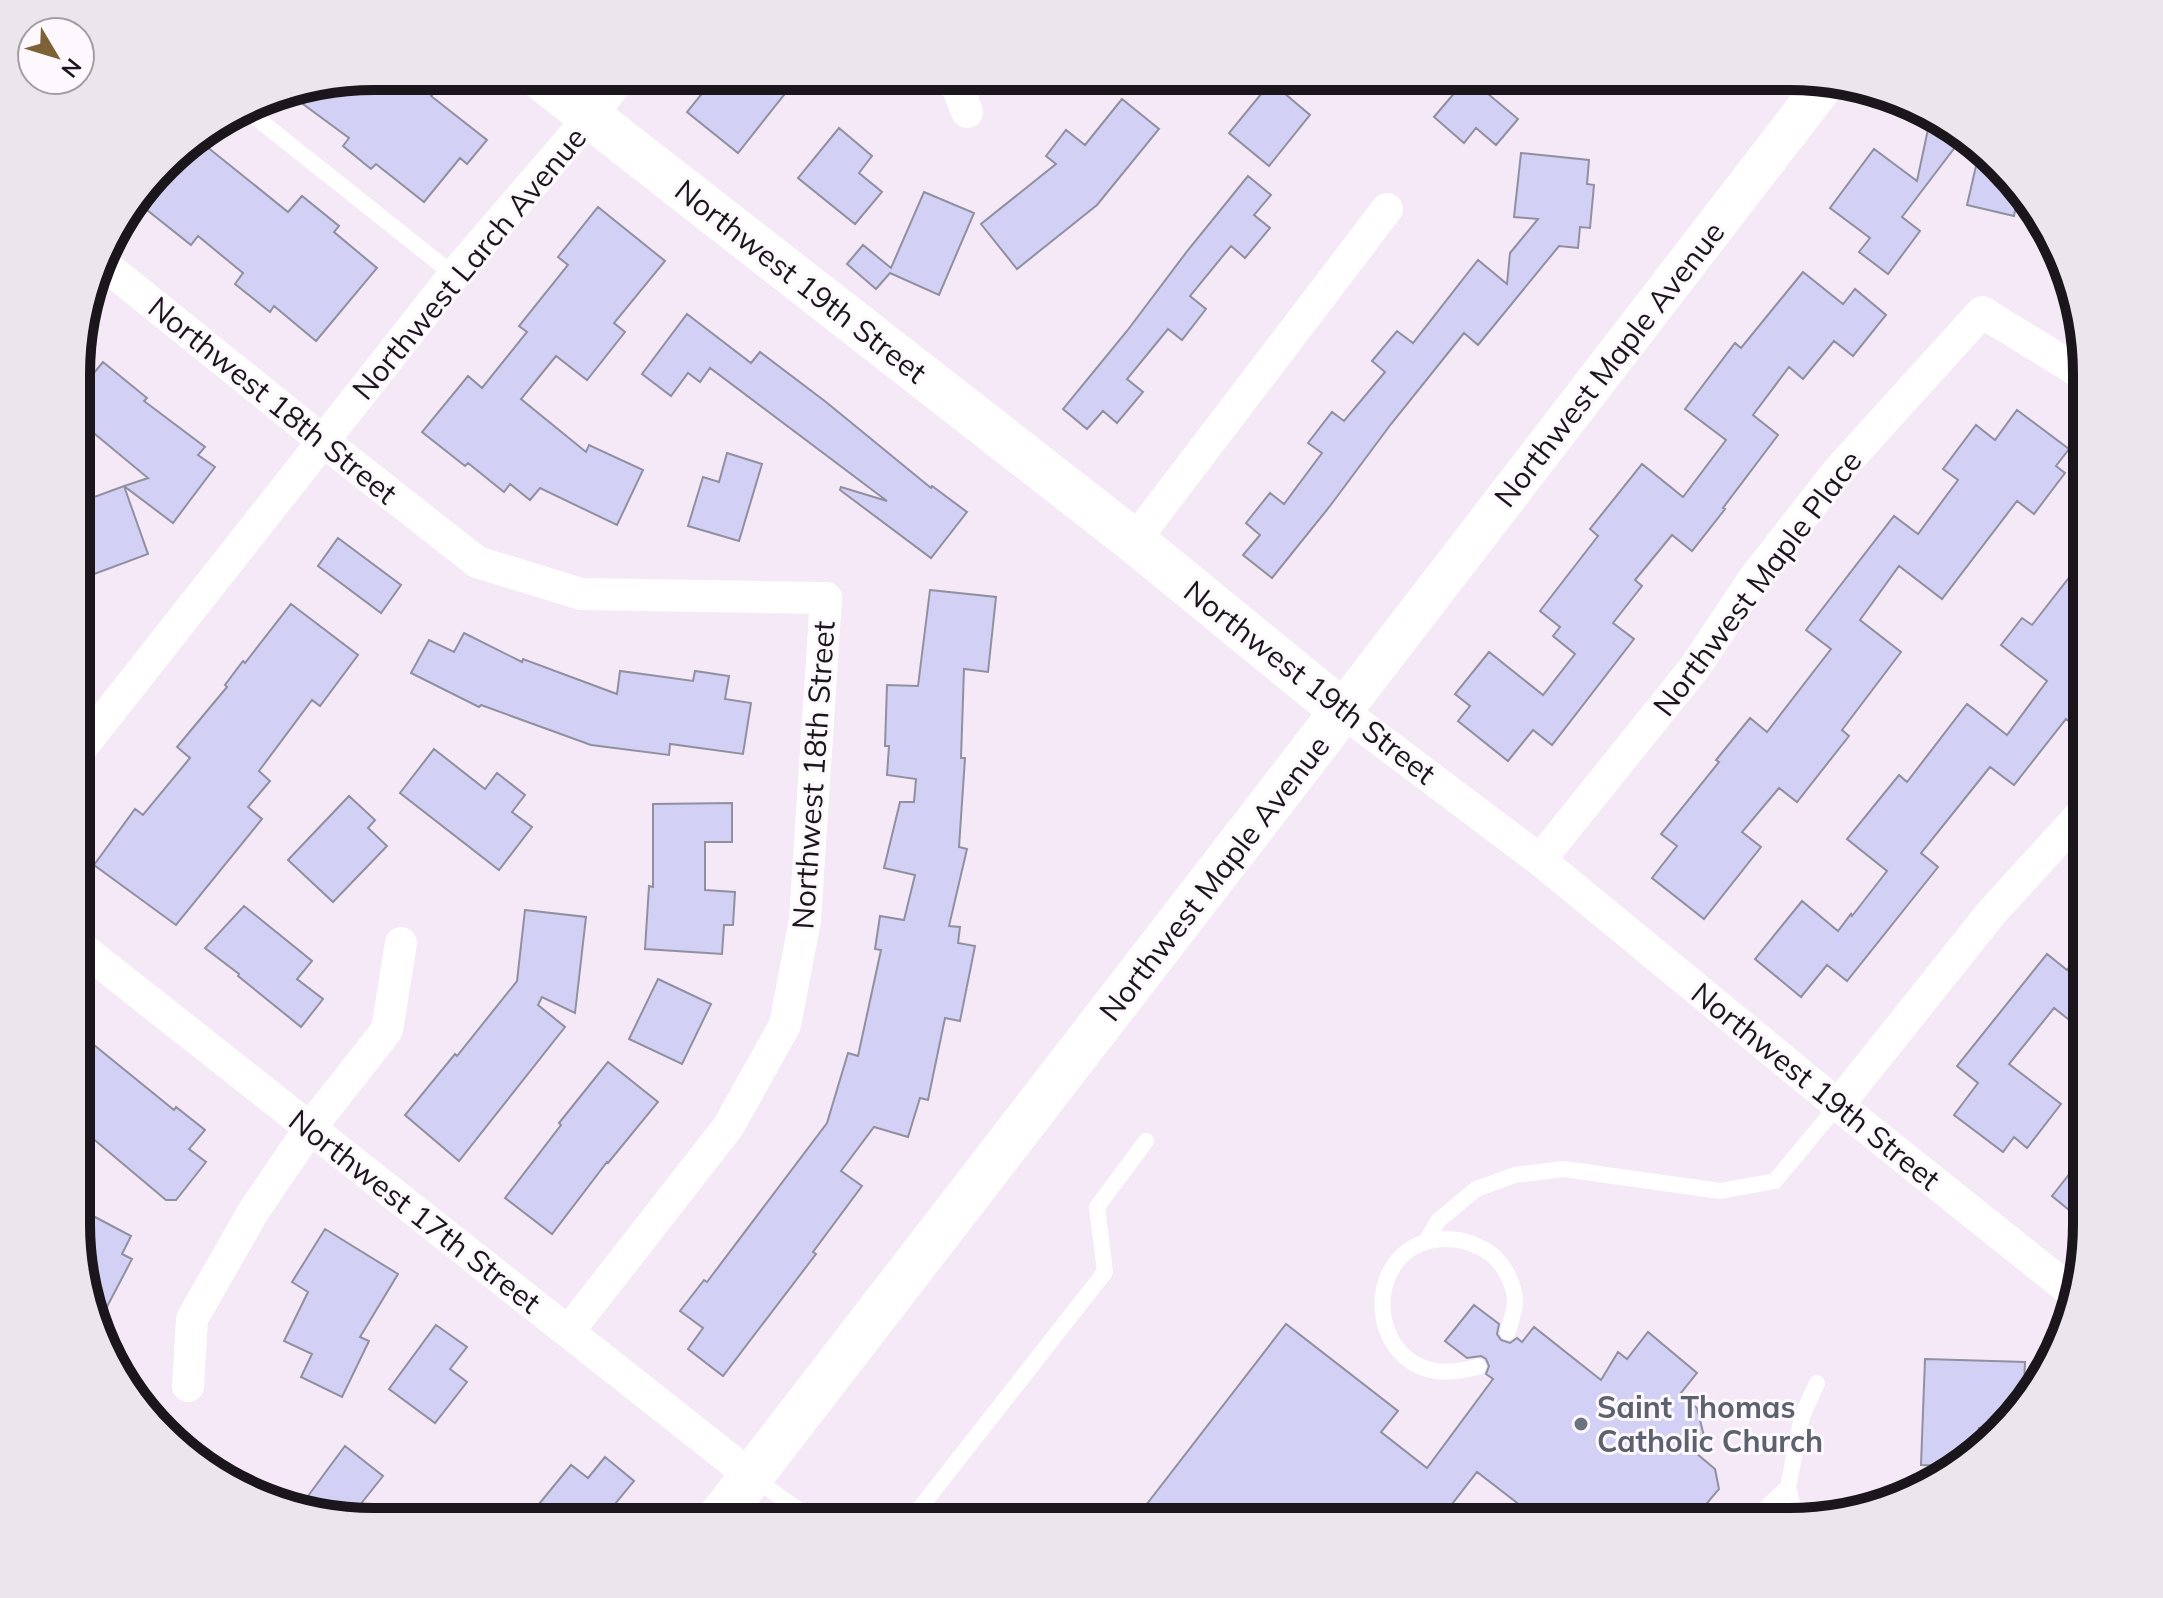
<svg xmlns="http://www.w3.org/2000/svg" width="2163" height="1598" viewBox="0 0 2163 1598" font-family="Mulish,sans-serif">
<rect width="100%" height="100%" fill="#f5e8f7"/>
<path fill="#d2d1f5" stroke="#9090a0" stroke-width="2" d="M374,76h42l19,16 -4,4 56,44 -20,24 -7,-6 -36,44 -48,-38 -5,5 -28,-23 6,-8 -61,-45z
M716,76h83l-61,77 -51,-41z
M1468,77l50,42 -22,26 -20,-17 -12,15 -30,-26z
M1271,82l39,33 -41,51 -40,-33z
M1122,99l37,30 -62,76 -80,64 -36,-45 75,-60 -10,-8 20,-26 19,15z
M1931,115l34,19 -63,83 18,14 -32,43 -29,-22 11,-14 -40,-30 44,-59 43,32z
M839,128l33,28 -13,17 23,19 -27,32 -57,-46z
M196,138l92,74 14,-16 37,30 -5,6 43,36 -61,73 -42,-35 -4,6 -35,-28 8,-11 -45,-37 -7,9 -54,-43 40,-52z
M1980,149l38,46 -4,21 -47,-11z
M1521,153l68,7 -2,24 7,1 -4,43 -10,-1 -2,21 -19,-2 -81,99 -14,-12 -73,91 -61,82 -58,72 -29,-23 17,-20 -14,-12 24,-30 14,11 38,-51 -14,-10 24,-31 12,9 41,-49 -13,-11 25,-30 16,12 65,-83 29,24 3,-31 28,-34 -24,-2z
M1248,176l23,19 -17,20 16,13 -25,30 -14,-12 -41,50 16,13 -24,31 -14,-11 -41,50 16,13 -26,31 -14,-12 -16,18 -24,-20 64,-78 61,-81z
M924,192l50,21 -35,82 -49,-22 -14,16 -29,-25 16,-19 28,23z
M598,207l67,54 -51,62 11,9 -38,48 -31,-24 -35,43 65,53 3,-7 54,25 -26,55 -77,-37 -10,12 -20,-16 -6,8 -36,-29 -3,3 -43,-34 46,-56 14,12 45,-56 -8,-6 49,-61 -10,-8z
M1803,272l40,32 12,-15 31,26 -33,41 -19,-15 -31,38 -14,-12 -36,48 25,20 -55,73 2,1 -33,42 -20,-16 -37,45 7,6 -29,37 21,16 -82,106 -19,-15 -25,31 -50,-40 12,-15 -15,-12 34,-42 54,43 32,-41 -22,-18 7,-9 -20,-16 58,-75 -8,-7 52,-65 41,33 43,-57 -41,-31 50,-66 6,5z
M687,314l64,49 9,-11 66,50 105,86 1,-2 35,26 -36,46 -91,-68 1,-3 46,14 -177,-133 -10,14 -12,-9 -17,23 -29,-22z
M103,362l44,36 -3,3 61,46 -7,8 17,12 -42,56 -49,-37 24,-8 -70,-58v-28z
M2017,410l52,39 -13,17 9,7 -31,41 -17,-13 -75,98 -43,-33 -39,54 41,32 -59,78 7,6 -52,66 -18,-14 -37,44 19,15 -57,72 -52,-41 25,-32 -16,-12 58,-72 -3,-2 34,-42 17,14 64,-83 -25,-19 88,-114 24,18 40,-54 -15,-11 33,-44 19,15z
M727,453l35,11 -23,77 -51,-15 15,-49 16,5z
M124,486l24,68 -70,26v-77z
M338,538l63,47 -20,28 -63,-47z
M2086,556v145l-16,21 -4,-3 -52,66 -24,-18 -69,86 17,14 -91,114 -20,-16 -26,32 -46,-38 47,-58 36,30 13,-17 1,2 35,-45 -40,-32 52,-64 8,7 60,-78 40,31 40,-54 -46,-36 21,-27 10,7z
M930,590l66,7 -8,75 -24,-3 -3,89h4l-6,89 8,2 -18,77 11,1 -2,16 17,3 -15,75 -15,-3 -17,82 -8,-2 -12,39 -34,-10 -33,44 21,15 -49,66 3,2 -93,122 -35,-27 15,-21 -23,-17 24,-31 3,2 120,-159 21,-70 10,3 23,-106 -6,-1 5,-33 24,4 11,-45 -31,-7 16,-66h14l2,-23 -29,-4 2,-29h-4l2,-61 31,1z
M291,604l67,51 -38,51 -8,-6 -53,71 11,10 -22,26 14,12 -86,106 -82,-60 41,-56 8,6 47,-57 -13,-11 50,-60 -2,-2 18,-24 2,2z
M464,633l58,29 1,-3 94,35 3,-23 73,10 2,-10 34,5 -4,23 26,4 -8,51 -73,-10 -1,11 -78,-10 -110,-40 -2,2 -68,-34 18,-33 25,12z
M434,749l51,40 12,-16 28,22 -13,17 20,15 -33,43 -99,-77z
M349,796l26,24 -7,8 19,18 -54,56 -45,-42z
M732,803v39h-27v48l30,2 -2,33h-9l-2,29 -77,-5 4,-63 4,1v-83z
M244,906l68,55 -15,18 26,20 -22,28 -63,-51 1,-2 -34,-26z
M525,910l61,7 -11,96 -33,-16 -4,8 27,22 -106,134 -54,-46 50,-61 2,2 60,-75z
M2086,945v88l-32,-25 -45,56 52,40 -34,44 -13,-11 -11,15 -49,-37 24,-32 -21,-17 90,-112 20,16z
M658,979l53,25 -29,60 -53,-25z
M78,1032l96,78 2,-3 29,23 -16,19 17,13 -30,38h-10l-88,-74z
M608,1062l50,40 -50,61 -1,-1 -55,72 -47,-36 56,-73 -2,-2z
M2086,1153v71l-34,-28z
M78,1208l53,28 -9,18 10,5 -33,63 -21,-59z
M325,1229l73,45 -38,63 9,4 -27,56 -41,-20 11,-23 -28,-13 24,-49 -16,-10z
M1474,1305l25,19 -2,10 4,6 9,3 7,-5 5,4 12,-15 67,53 17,-28 9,7 21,-27 49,41 -17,21 17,14 8,32 -9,13 19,16 4,20 -28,33h-149l-65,-50 -39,50h-305l153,-198 112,87 -17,21 46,36 66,-89 -7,-5 3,-8 -3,-7 -5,-3 -14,2 -22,-17z
M436,1325l31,22 -17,22 17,13 -32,41 -46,-34z
M1925,1359l100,3 -2,46 -26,21 -18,-1 -1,16 -27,22 -30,-1z
M345,1446l38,30 -35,44 -14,-3 -26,-21z
M605,1457l29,24 -33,40h-76l46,-56 17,13z"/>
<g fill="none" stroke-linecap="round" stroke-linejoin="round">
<path stroke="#fff" stroke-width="16" d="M244,108l210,167
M1426,1242l12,-21 38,-32 39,-14 49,-6 156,22 55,-10 63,-76
M1478,1367c-14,3 -28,6 -42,4 -69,-11 -73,-118 -2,-131 20,-3 40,2 57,14 13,10 24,31 24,48 0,9 -5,21 -7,30
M752,1477l64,45
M1796,1520l-8,-33 14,-71 15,-33
M909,1522l196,-250 -8,-65 49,-66
M1751,1522l37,-35"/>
<path stroke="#fff" stroke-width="32" d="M953,76l14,36
M101,262l222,179 154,121 104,32 245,4 -21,322 -20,105 -57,102 -160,205
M1134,541l253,-332
M1342,711l198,149 298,245 238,190
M78,752l376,-477 136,-158 32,-41
M1540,860l155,-193 60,-90 83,-106 144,-159 104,64
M78,945l673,531
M1838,1105l154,-193 94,-103
M188,1386l4,-67 61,-107 57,-84 77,-98 14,-87"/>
<path stroke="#fff" stroke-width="40" d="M1342,711l485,-630"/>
<path stroke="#fff" stroke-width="44" d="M538,76l596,465 208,170 -626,811"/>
</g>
<circle fill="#6b7280" stroke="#fdf8fe" stroke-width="3" cx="1581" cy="1424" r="8"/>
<g text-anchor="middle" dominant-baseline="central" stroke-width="6" stroke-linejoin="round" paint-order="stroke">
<g font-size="30" fill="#1b161b" stroke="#fdf8fe">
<text transform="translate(469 263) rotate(-50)">Northwest Larch Avenue</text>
<text transform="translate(801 281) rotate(38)">Northwest 19th Street</text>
<text transform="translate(1609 364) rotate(-52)">Northwest Maple Avenue</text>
<text transform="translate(273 400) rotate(39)">Northwest 18th Street</text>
<text transform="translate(1757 583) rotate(-53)">Northwest Maple Place</text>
<text transform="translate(1310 682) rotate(38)">Northwest 19th Street</text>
<text transform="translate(813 775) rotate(-86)">Northwest 18th Street</text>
<text transform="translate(1214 878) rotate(-52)">Northwest Maple Avenue</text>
<text transform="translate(1816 1086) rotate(39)">Northwest 19th Street</text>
<text transform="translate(415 1211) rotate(38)">Northwest 17th Street</text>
</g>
<g font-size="30" font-weight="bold" fill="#5b616d" stroke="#fdf8fe" text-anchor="start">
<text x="1597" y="1407">Saint Thomas<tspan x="1597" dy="34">Catholic Church</tspan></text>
</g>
</g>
<path d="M0 0H2163V1598H0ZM374 90H1789A284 284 0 0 1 2073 374V1224A284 284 0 0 1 1789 1508H374A284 284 0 0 1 90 1224V374A284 284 0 0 1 374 90Z" fill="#ebe6ec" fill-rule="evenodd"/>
<path fill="none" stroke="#1b161b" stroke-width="10" d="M374 90H1789A284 284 0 0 1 2073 374V1224A284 284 0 0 1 1789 1508H374A284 284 0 0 1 90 1224V374A284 284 0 0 1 374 90Z"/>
<g transform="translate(56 56) rotate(128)"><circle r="38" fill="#fdf8fe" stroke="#a39ea3" stroke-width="2"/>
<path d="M0-6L14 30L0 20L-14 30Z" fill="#7c6234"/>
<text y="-12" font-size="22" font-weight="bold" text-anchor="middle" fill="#1b161b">N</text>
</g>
</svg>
